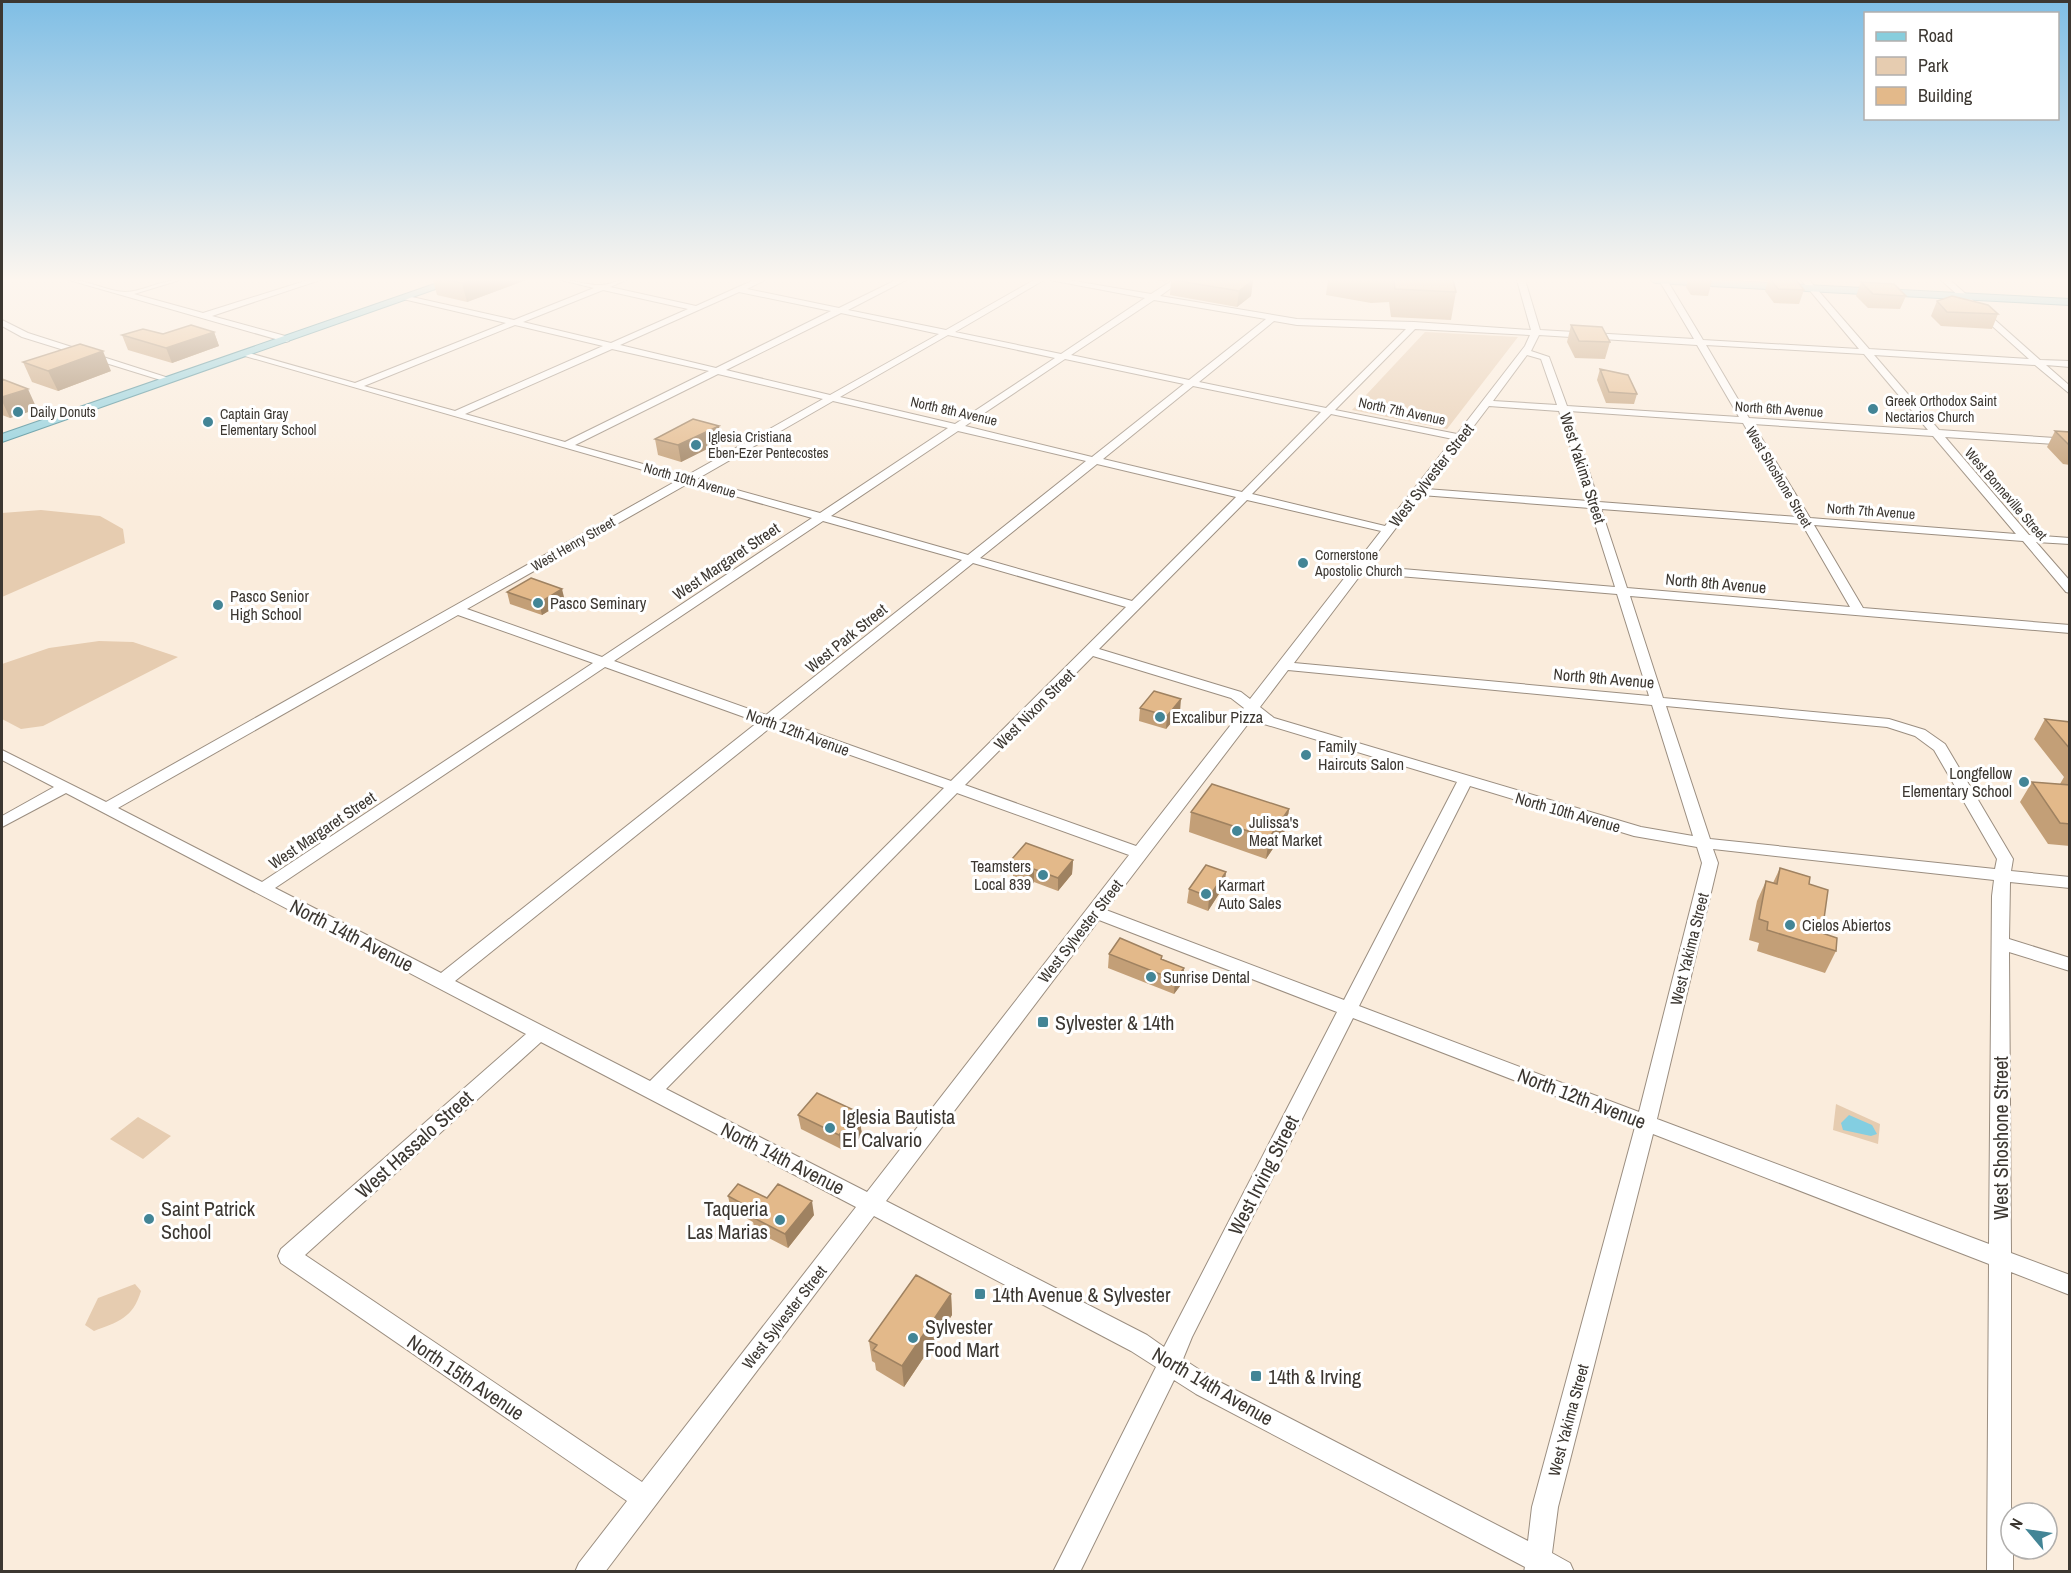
<svg xmlns="http://www.w3.org/2000/svg" width="2071" height="1573" viewBox="0 0 2071 1573" font-family="'Archivo Narrow',sans-serif">
<rect width="100%" height="100%" fill="#faecdc"/>
<path fill="#e6ccb0" d="M1425,332l93,5 -71,92 -95,-19z
M41,510l59,6 23,13 2,14 -123,54v-84z
M99,641l34,1 45,15 -135,69 -22,3 -19,-10v-55l47,-16z
M1836,1104l44,20 -2,20 -45,-14z
M138,1117l33,19 -28,23 -33,-20z
M135,1284l6,7c-8,27 -23,31 -47,40l-9,-6 13,-27z"/>
<path fill="#83cee1" d="M1849,1115l23,10 5,9 -6,2 -28,-6 -2,-7z"/>
<g fill="none" stroke-linecap="round" stroke-linejoin="round">
<defs>
<path id="minor" d="M69,280c20,0 37,11 56,12 16,0 36,-12 55,-12l-46,14 69,19 105,-33h12l-108,36 77,21v4l-3,1z
M561,280c13,0 29,6 40,5 9,0 16,-5 25,-5l-16,7 86,19 58,-26h11l-18,9 92,19 57,-28h10l-58,30 98,20 88,-50h10l-89,52 106,22 84,-56 -95,-18h18l83,14 22,-14h9l-22,16 137,23 117,3 117,8 -14,-50h8l15,50 154,9 -35,-59h8l36,60 156,9 -58,-69h8l60,69 160,10 -88,-79h9l90,80 30,1v6l-24,-2 24,21v8l-35,-29 -161,-10 65,75 131,9v6l-125,-8 84,98 41,3v6l-34,-2 34,39v12l-4,-1 -43,-51 -209,-16 49,83 207,17v8l-440,-37 33,102 226,21 36,11 20,14 68,115 -2,12 59,6v11l-60,-6 -1,57 61,19v13l-61,-19 2,301 59,22v20l-59,-23v277h2v23h-26l2,-308 -336,-130 -95,373 -6,46 18,10 4,9h-50l1,-5 -329,-173 -22,-14 -94,192h-27l103,-205 -25,-16 -257,-135 -269,356h-30l4,-9 48,-62 -346,-238 -3,-7 3,-7 245,-215 -460,-241 -64,34v-11l52,-29 -52,-27v-10l104,52 572,-322 -440,-126 4,-3 113,32 151,-60 -103,-24v-4l111,25 80,-32zM603,290l85,19 -77,34 -88,-21zM739,292l92,19 -115,57 -96,-23zM1154,300l112,19 -77,61 -118,-25zM841,313l98,21 -109,61 -104,-25zM1274,321l23,4 109,4 -80,79 -127,-26zM515,325l88,21 -148,65 -91,-25zM1415,329l115,6 -5,11 -68,88 -122,-24zM948,335l107,23 -100,66 -115,-27zM1539,335l158,10 42,72 -172,-11 -18,-49 -18,-6zM1706,345l158,9 64,76 -179,-12zM612,349l97,22 -144,71 -100,-28zM1527,355l14,4 16,46 -64,-4zM1065,359l119,25 -92,73 -127,-31zM718,374l105,25 -137,77 -111,-31zM1193,386l128,26 -79,80 -139,-33zM833,401l115,27 -128,85 -123,-34zM1489,406l70,5 29,90 -162,-12zM1569,411l174,12 55,94 -199,-15zM1331,414l122,25 -68,87 -133,-32zM1753,424l180,12 83,98 -206,-16zM958,431l128,30 -118,94 -137,-39zM1097,464l139,33 -104,104 -152,-43zM689,483l123,35 -210,139 -135,-48zM1421,495l169,13 25,79 -248,-21zM1247,500l134,31 -131,168 -9,-7 -142,-43zM1601,509l201,15 48,83 -223,-19zM823,521l139,39 -196,155 -152,-54zM973,563l153,44 -175,174 -172,-61zM1362,573l255,21 32,102 -355,-33zM458,615l135,48 -331,219 -144,-74zM1093,656l138,42 13,10 -108,138 -171,-61zM605,667l153,55 -317,251 -166,-85zM1288,670l364,35 41,131 -52,-9 -367,-109 -14,-11zM1666,706l221,21 28,9 19,14 63,109 -2,10 -285,-30zM1254,716l10,8 193,58 -113,218 -238,-90zM771,727l173,61 -294,293 -195,-100zM1470,786l164,50 63,11 5,16 -63,249 -280,-106zM957,793l172,62 -262,337 -201,-103zM1713,849l281,31 -2,16 -3,348 -332,-125 61,-256zM1099,920l238,92 -173,335 -17,-12 -261,-134zM1353,1018l282,109 -103,380 -4,34 -316,-163 -29,-19 9,-22zM541,1042l315,165 -214,275 -337,-227z
M2,320l26,13 147,47 -8,2 -145,-45 -20,-11z"/>
<path id="major" d="M446,280h15l-459,162v-8z
M1650,280h62l358,19v6l-415,-22z"/>
</defs>
<use href="#minor" stroke="#9b8e80" stroke-width="2"/>
<use href="#major" stroke="#3a8492" stroke-width="2"/>
<use href="#minor" fill="#fff" fill-rule="evenodd"/>
<use href="#major" fill="#88cedd" fill-rule="evenodd"/>
</g>
<path fill="#c39f77" d="M433,280h93l-59,22 -30,-7z
M1154,280h15l-3,2z
M1171,280h82l-2,16 -14,11 -67,-12z
M1328,280h125l3,12 -5,28 -60,-3 -2,-15 -18,1 -45,-8z
M1688,280h24l-4,16 -17,-1 -5,-8z
M1757,280h39l8,10 -5,14 -25,-1 -9,-12 3,-10z
M1861,282l45,14 -6,13 -32,-1 -12,-12z
M1937,301l61,13 -6,15 -51,-3 -10,-10z
M1571,325l39,17 -5,17 -30,-1 -8,-16z
M214,332l5,14 -47,17 -44,-13 -6,-15z
M23,362l88,9 -53,20 -26,-9z
M1600,369l37,25 -3,10 -28,-1 -9,-23z
M2,379l35,30 -27,9 -8,-3z
M2055,431l15,1v33l-7,-1 -16,-17z
M655,439l66,3 -40,20 -23,-7z
M507,592l58,9 -23,14 -32,-11z
M1140,708l40,4 -14,17 -27,-8z
M2045,719l25,3v124l-22,-2 -28,-42 12,-20 28,2 4,-7 -30,-38z
M1289,809l-3,20 -20,30 -77,-27 2,-20z
M1011,860h62l-1,14 -14,17 -24,-9 -4,6 -17,-6v-8h-2z
M1780,868l29,16 13,49 14,18 -11,22 -68,-22 2,-8 -10,-3 8,-39 9,-20 7,2z
M1226,872l-2,14 -16,25 -21,-8 2,-14z
M1109,954l53,2v3l22,9 -1,14 -9,12 -66,-26z
M858,1112l4,23 -12,13 -6,-2 -3,3 -40,-20 -3,-14z
M728,1196l39,2 47,17 -26,33 -33,-17 -2,-9 -22,-12z
M951,1294l1,21 -48,72 -28,-17 -1,-7 -3,-2 -3,-20z"/>
<path fill="#9f8261" d="M472,280h54l-59,22 -5,-19z
M1253,280l-2,16 -14,11 2,-16z
M214,332l5,14 -47,17 -6,-15z
M103,351l8,20 -53,20 -10,-20z
M28,389l9,20 -27,9 -8,-17v-4z
M719,426l2,16 -40,20 -3,-17z
M562,589l3,12 -23,14 -3,-12z
M1181,699l-1,13 -14,17 1,-13z
M1289,809l-3,20 -20,30 3,-21z
M1073,860l-1,14 -14,17v-13z
M1034,869v13l-4,6 -1,-14z
M1226,872l-2,14 -16,25 1,-14z
M1184,968l-1,14 -9,12 1,-14z
M858,1112l1,10 1,-2 2,15 -12,13 -2,-14 6,-17z
M842,1131l2,15 -3,3 -2,-14z
M812,1201l2,14 -26,33 -3,-14z
M951,1294l1,21 -48,72 -2,-21z"/>
<path fill="#e3b98a" stroke="#9f8261" stroke-width="1.5" d="M447,280h25l-10,3z
M1173,280h80l-14,11z
M1394,280h59l3,12 -61,-3z
M1771,280h25l8,10 -26,-1z
M1861,282l33,2 12,12 -33,-2z
M1952,296l36,9 10,9 -51,-2 -10,-11z
M191,325l23,7 -48,16 -44,-13 21,-6 20,5z
M1571,325l31,2 8,15 -31,-1z
M80,344l23,7 -55,20 -25,-9z
M1600,369l28,6 9,19 -28,-2z
M2,379l26,10 -26,8z
M693,419l26,7 -41,19 -23,-6z
M2055,431l15,1v14z
M531,578l31,11 -23,14 -32,-11z
M1154,691l27,8 -14,17 -27,-8z
M2045,719l25,3v27z
M2032,782l38,3v39l-10,-1z
M1212,784l77,25 -20,29 -78,-26z
M1026,843l47,17 -15,18 -24,-9 -5,5 -16,-6 5,-6 -7,-2z
M1206,865l20,7 -17,25 -20,-8z
M1780,868l30,9 -1,7 19,6 -6,43 15,5 -1,13 -69,-21 1,-8 -9,-3 7,-38 11,3z
M1120,938l42,18 -1,3 23,9 -9,12 -66,-26z
M817,1093l41,19 -4,5 6,3 -12,14 -6,-3 -3,4 -41,-20z
M738,1184l29,14 11,-14 34,17 -27,33 -33,-17 4,-6 -28,-15z
M916,1275l35,19 -49,72 -29,-16 4,-5 -8,-4z"/>
<linearGradient id="sky" x2="0" y2="1"><stop stop-color="#7fbee5"/><stop offset="0.56" stop-color="#fdf6ef"/><stop offset="1" stop-color="#fdf6ef" stop-opacity="0"/></linearGradient>
<rect width="2071" height="500" fill="url(#sky)"/>
<g fill="#438596" stroke="#fff" stroke-width="2">
<circle cx="1873" cy="409" r="6"/>
<circle cx="18" cy="412" r="6"/>
<circle cx="208" cy="422" r="6"/>
<circle cx="696" cy="445" r="6"/>
<circle cx="1303" cy="563" r="6"/>
<circle cx="538" cy="603" r="6"/>
<circle cx="218" cy="605" r="6"/>
<circle cx="1160" cy="717" r="6"/>
<circle cx="1306" cy="755" r="6"/>
<circle cx="2024" cy="782" r="6"/>
<circle cx="1237" cy="831" r="6"/>
<circle cx="1043" cy="875" r="6"/>
<circle cx="1206" cy="894" r="6"/>
<circle cx="1790" cy="925" r="6"/>
<circle cx="1151" cy="977" r="6"/>
<rect x="1037" y="1016" width="12" height="12" rx="3"/>
<circle cx="830" cy="1128" r="6"/>
<circle cx="149" cy="1219" r="6"/>
<circle cx="780" cy="1220" r="6"/>
<rect x="974" y="1288" width="12" height="12" rx="3"/>
<circle cx="913" cy="1338" r="6"/>
<rect x="1250" y="1370" width="12" height="12" rx="3"/>
</g>
<g text-anchor="middle" dominant-baseline="central" stroke-width="6" stroke-linejoin="round" paint-order="stroke">
<g font-size="14" fill="#3c3731" stroke="#fff" text-anchor="start">
<text x="1885" y="401">Greek Orthodox Saint<tspan x="1885" dy="16">Nectarios Church</tspan></text>
<text x="30" y="412">Daily Donuts</text>
<text x="220" y="414">Captain Gray<tspan x="220" dy="16">Elementary School</tspan></text>
<text x="708" y="437">Iglesia Cristiana<tspan x="708" dy="16">Eben-Ezer Pentecostes</tspan></text>
<text x="1315" y="555">Cornerstone<tspan x="1315" dy="16">Apostolic Church</tspan></text>
</g>
<g font-size="14" fill="#3c3731" stroke="#fff">
<text transform="translate(1779 409) rotate(4)">North 6th Avenue</text>
<text transform="translate(954 411) rotate(13)">North 8th Avenue</text>
<text transform="translate(1402 411) rotate(12)">North 7th Avenue</text>
<text transform="translate(1779 477) rotate(59)">West Shoshone Street</text>
<text transform="translate(690 480) rotate(16)">North 10th Avenue</text>
<text transform="translate(2006 494) rotate(49)">West Bonneville Street</text>
<text transform="translate(1871 511) rotate(4)">North 7th Avenue</text>
<text transform="translate(573 544) rotate(-30)">West Henry Street</text>
</g>
<g font-size="16" fill="#3c3731" stroke="#fff">
<text transform="translate(1583 468) rotate(72)">West Yakima Street</text>
<text transform="translate(1431 475) rotate(-52)">West Sylvester Street</text>
<text transform="translate(726 561) rotate(-34)">West Margaret Street</text>
<text transform="translate(1716 583) rotate(5)">North 8th Avenue</text>
<text transform="translate(846 638) rotate(-39)">West Park Street</text>
<text transform="translate(1604 678) rotate(5)">North 9th Avenue</text>
<text transform="translate(1034 709) rotate(-45)">West Nixon Street</text>
<text transform="translate(798 732) rotate(20)">North 12th Avenue</text>
<text transform="translate(1568 812) rotate(16)">North 10th Avenue</text>
<text transform="translate(322 830) rotate(-34)">West Margaret Street</text>
<text transform="translate(1080 931) rotate(-52)">West Sylvester Street</text>
<text transform="translate(1689 949) rotate(-76)">West Yakima Street</text>
<text transform="translate(784 1317) rotate(-52)">West Sylvester Street</text>
<text transform="translate(1568 1420) rotate(-75)">West Yakima Street</text>
</g>
<g font-size="16" fill="#3c3731" stroke="#fff" text-anchor="start">
<text x="230" y="596">Pasco Senior<tspan x="230" dy="18">High School</tspan></text>
<text x="550" y="603">Pasco Seminary</text>
<text x="1172" y="717">Excalibur Pizza</text>
<text x="1318" y="746">Family<tspan x="1318" dy="18">Haircuts Salon</tspan></text>
<text x="2012" y="773" text-anchor="end">Longfellow<tspan x="2012" dy="18">Elementary School</tspan></text>
<text x="1249" y="822">Julissa's<tspan x="1249" dy="18">Meat Market</tspan></text>
<text x="1031" y="866" text-anchor="end">Teamsters<tspan x="1031" dy="18">Local 839</tspan></text>
<text x="1218" y="885">Karmart<tspan x="1218" dy="18">Auto Sales</tspan></text>
<text x="1802" y="925">Cielos Abiertos</text>
<text x="1163" y="977">Sunrise Dental</text>
</g>
<g font-size="20" fill="#3c3731" stroke="#fff">
<text transform="translate(352 935) rotate(27)">North 14th Avenue</text>
<text transform="translate(1582 1098) rotate(21)">North 12th Avenue</text>
<text transform="translate(2000 1138) rotate(-90)">West Shoshone Street</text>
<text transform="translate(414 1144) rotate(-42)">West Hassalo Street</text>
<text transform="translate(783 1158) rotate(27)">North 14th Avenue</text>
<text transform="translate(1263 1175) rotate(-63)">West Irving Street</text>
<text transform="translate(466 1377) rotate(34)">North 15th Avenue</text>
<text transform="translate(1213 1386) rotate(30)">North 14th Avenue</text>
</g>
<g font-size="20" fill="#3c3731" stroke="#fff" text-anchor="start">
<text x="1055" y="1022">Sylvester &amp; 14th</text>
<text x="842" y="1116">Iglesia Bautista<tspan x="842" dy="23">El Calvario</tspan></text>
<text x="161" y="1208">Saint Patrick<tspan x="161" dy="23">School</tspan></text>
<text x="768" y="1208" text-anchor="end">Taqueria<tspan x="768" dy="23">Las Marias</tspan></text>
<text x="992" y="1294">14th Avenue &amp; Sylvester</text>
<text x="925" y="1326">Sylvester<tspan x="925" dy="23">Food Mart</tspan></text>
<text x="1268" y="1376">14th &amp; Irving</text>
</g>
</g>
<rect width="2071" height="1573" fill="none" stroke="#3c3731" stroke-width="6"/>
<rect x="1864" y="12" width="195" height="108" fill="#ffffff" stroke="#b1afad" stroke-width="1.5"/>
<rect x="1876" y="32" width="30" height="9" fill="#88cedd" stroke="#b1afad" stroke-width="1.5"/>
<text x="1918" y="42" font-size="18" fill="#3c3731">Road</text>
<rect x="1876" y="57" width="30" height="18" fill="#e6ccb0" stroke="#b1afad" stroke-width="1.5"/>
<text x="1918" y="72" font-size="18" fill="#3c3731">Park</text>
<rect x="1876" y="87" width="30" height="18" fill="#e3b98a" stroke="#b1afad" stroke-width="1.5"/>
<text x="1918" y="102" font-size="18" fill="#3c3731">Building</text>
<g transform="translate(2029 1531) rotate(299)"><circle r="28" fill="#ffffff" stroke="#b1afad" stroke-width="1.5"/>
<path d="M0-4.5L10 22L0 15L-10 22Z" fill="#438596"/>
<text y="-9" font-size="16" font-weight="bold" text-anchor="middle" fill="#3c3731">N</text>
</g>
</svg>
